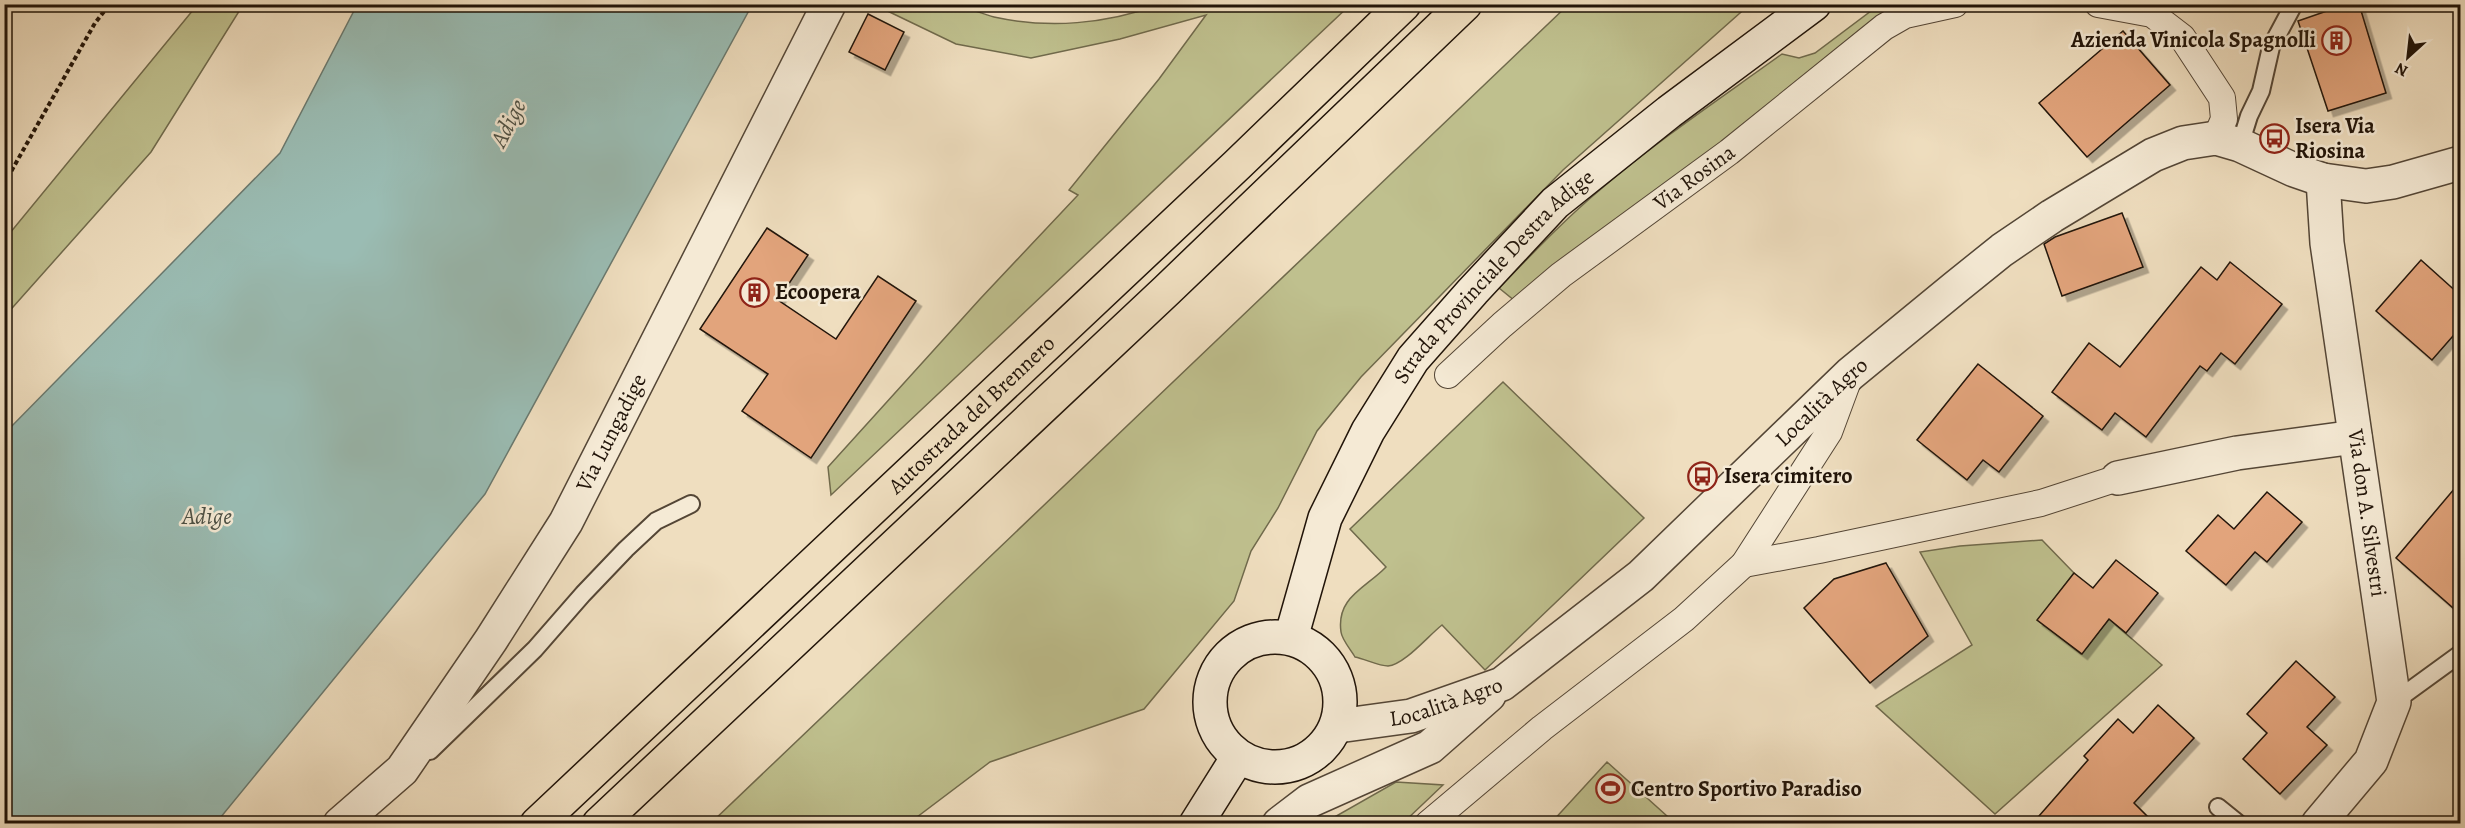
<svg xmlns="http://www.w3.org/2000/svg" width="2465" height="828" viewBox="0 0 2465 828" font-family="Alegreya,serif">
<defs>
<filter id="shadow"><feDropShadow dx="5.5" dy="5.5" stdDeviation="0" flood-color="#0004"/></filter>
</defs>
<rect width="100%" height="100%" fill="#efdebf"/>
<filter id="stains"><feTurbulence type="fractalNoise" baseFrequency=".00333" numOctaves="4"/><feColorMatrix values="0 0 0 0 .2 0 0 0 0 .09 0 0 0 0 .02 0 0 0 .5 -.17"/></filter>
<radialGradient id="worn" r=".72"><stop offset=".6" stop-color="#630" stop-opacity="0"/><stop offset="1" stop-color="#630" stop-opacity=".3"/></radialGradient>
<path fill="#bfc08e" stroke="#706a4c" stroke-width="1.5" d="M198,4l45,1 -92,147 -146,164v-77z
M1569,4l180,1 -186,165 -202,207 -44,54 -39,77 -27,43 -17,50 -90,108 -154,53 -81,61h-198z
M875,5c24,-1 56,-4 79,0 14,2 27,9 40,12 55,12 112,7 164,-12h192l-519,490 -3,-28 152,-168 98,-104 -9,-5 90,-111 47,-64 -86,24 -89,19 -75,-14z
M1879,5h30l-389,300 -21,-17c33,-34 66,-69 102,-99 57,-49 120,-91 181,-135l17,4 16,-5z
M1503,382l141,136 -159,152 -43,-45c-14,11 -38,40 -54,41 -9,0 -23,-7 -33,-9 -4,-7 -13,-17 -14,-25 -5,-35 25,-44 45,-65l-36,-38z
M2042,540l32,33 -36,47 43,34 28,-35 53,46 -167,149 -119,-108 96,-61 -52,-93 40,-6z
M1607,762l60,54 -7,7h-109z
M1396,782l47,3 -40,38h-79z"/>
<path fill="#9abcb3" stroke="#6a796f" stroke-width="1.5" d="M357,5h395l-267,489 -269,329h-211v-390l275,-280z"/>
<path fill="#e2a47b" stroke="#211409" stroke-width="1.5" filter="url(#shadow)" d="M2347,4h12l27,89 -58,18 -30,-90z
M868,14l36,18 -19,38 -36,-18z
M2123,31l47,54 -83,72 -48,-54z
M2122,213l21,54 -81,29 -18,-52 11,-7z
M767,228l41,27 -30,45 58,39 42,-63 38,25 -105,157 -69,-47 26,-37 -68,-45z
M2421,260l39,35v33l-28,32 -56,-49z
M2230,262l52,42 -47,60 -14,-11 -14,18 -7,-5 -54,71 -31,-24 -13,17 -50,-38 37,-49 31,24 81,-100 16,13z
M1978,364l65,52 -44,56 -16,-12 -16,20 -50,-40z
M2460,482v132l-64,-56z
M2267,492l35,30 -35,40 -12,-10 -29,33 -40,-34 32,-36 16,14z
M2116,560l42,33 -32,40 -17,-14 -27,35 -45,-34 37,-47 19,15z
M1886,563l42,73 -58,47 -66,-75 30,-29z
M2296,661l39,36 -28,30 20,18 -47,49 -37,-35 24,-26 -20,-19z
M2158,705l36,33 -60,65 21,21h-123l56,-64 -4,-4 34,-37 15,14z"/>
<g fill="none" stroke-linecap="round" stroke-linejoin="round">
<defs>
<path id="service" d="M2240,145l9,-29 12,-25 10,-44 23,-43
M2394,702l66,-48
M430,751l105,-102 48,-55 43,-45 30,-28 35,-17
M2218,807l21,17"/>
<g id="pedestrian">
<path d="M2098,4l54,10 30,23 40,61 2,21 -8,19"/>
<path id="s1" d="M1448,375l54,-50 59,-50 168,-123 155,-125 21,-12 50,-11"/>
<path d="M1744,564l75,-14 222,-47 77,-25"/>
<path d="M1428,824l114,-96 142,-109 60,-55 85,-132 20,-54"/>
</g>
<g id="minor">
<path d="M2118,478l119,-25 118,-16"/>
<path id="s2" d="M1338,726l73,-10 91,-32 139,-108 209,-202 106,-87 46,-37 50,-34 101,-61 30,-12 33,-5 24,7 54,25 29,10 43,6 27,-4 67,-19"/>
<path id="s3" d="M340,824l62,-54 89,-130 75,-118 263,-518"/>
<path d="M1279,824l30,-23 121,-54 59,-52"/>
<path d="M2318,824l53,-63 23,-59 -67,-459 -4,-63"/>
</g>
<g id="secondary">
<circle cx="1275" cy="702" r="65"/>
<path id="s4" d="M1291,638l34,-120 43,-87 45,-72 60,-68 82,-88 114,-91 145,-108"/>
<path d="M1196,824l42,-67"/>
</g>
<g id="motorway">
<path id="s5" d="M537,824l700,-659 167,-161"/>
<path d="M599,824l568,-534 298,-286"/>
</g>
</defs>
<use href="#service" stroke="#544636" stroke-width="20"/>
<use href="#pedestrian" stroke="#544636" stroke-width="28"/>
<use href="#minor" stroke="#544636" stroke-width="36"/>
<use href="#secondary" stroke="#211409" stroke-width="36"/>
<use href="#motorway" stroke="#211409" stroke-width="36"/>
<path stroke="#211409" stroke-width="4" stroke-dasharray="4.5 3" stroke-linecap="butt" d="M4,184l91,-161 15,-19"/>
<use href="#service" stroke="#f5ead5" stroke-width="16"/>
<use href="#pedestrian" stroke="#f5ead5" stroke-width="26"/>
<use href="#minor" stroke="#f5ead5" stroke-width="33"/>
<use href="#secondary" stroke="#f5ead5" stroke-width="33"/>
<use href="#motorway" stroke="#efdebf" stroke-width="33"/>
</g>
<defs>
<symbol id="building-ring" viewBox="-11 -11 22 22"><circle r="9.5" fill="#f5ead5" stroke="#8f2418" stroke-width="1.5"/><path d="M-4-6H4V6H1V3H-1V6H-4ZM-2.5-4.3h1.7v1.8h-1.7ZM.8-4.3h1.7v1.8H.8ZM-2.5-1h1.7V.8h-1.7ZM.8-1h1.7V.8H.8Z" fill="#8f2418"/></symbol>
<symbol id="bus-ring" viewBox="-11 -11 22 22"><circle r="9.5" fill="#f5ead5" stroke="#8f2418" stroke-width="1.5"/><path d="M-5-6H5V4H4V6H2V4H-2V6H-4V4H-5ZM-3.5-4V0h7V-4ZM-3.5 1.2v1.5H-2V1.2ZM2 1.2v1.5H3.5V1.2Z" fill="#8f2418"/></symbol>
<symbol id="stadium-ring" viewBox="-11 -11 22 22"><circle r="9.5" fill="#f5ead5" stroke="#8f2418" stroke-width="1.5"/><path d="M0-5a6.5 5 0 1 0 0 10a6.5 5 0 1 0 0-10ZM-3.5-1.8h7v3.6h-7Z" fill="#8f2418"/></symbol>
</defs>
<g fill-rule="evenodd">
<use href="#building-ring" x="2320" y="24" width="33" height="33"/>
<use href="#bus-ring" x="2258" y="122" width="33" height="33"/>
<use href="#building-ring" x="738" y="276" width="33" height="33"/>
<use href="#bus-ring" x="1686" y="460" width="33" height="33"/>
<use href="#stadium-ring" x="1594" y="772" width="33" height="33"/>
</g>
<g text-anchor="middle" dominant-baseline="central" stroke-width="5" stroke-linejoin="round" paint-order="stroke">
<g font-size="22" font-weight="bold" fill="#211409" stroke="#f5ead5" text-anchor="start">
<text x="2316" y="40" text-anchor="end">Azienda Vinicola Spagnolli</text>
<text x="2295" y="126">Isera Via<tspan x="2295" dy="25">Riosina</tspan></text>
<text x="775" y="292">Ecoopera</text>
<text x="1724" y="476">Isera cimitero</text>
<text x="1631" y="789">Centro Sportivo Paradiso</text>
</g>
<g font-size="22" fill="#211409" stroke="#f5ead5">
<text stroke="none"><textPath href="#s1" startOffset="316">Via Rosina</textPath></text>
<text stroke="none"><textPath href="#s4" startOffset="422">Strada Provinciale Destra Adige</textPath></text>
<text stroke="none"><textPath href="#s2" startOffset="597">Località Agro</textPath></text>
<text stroke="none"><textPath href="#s5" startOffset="597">Autostrada del Brennero</textPath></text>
<text stroke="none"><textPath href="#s3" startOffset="480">Via Lungadige</textPath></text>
<text transform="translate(2367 513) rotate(82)">Via don A. Silvestri</text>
<text stroke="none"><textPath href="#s2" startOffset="111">Località Agro</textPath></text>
</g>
<g font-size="24" font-style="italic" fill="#4b4f44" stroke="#f5ead5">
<text transform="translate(508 123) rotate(-63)">Adige</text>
<text x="207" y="516">Adige</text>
</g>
</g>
<rect width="2465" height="828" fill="none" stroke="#efdebf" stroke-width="24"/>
<rect x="6" y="6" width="2453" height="816" fill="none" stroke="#211409" stroke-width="3"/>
<rect x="12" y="12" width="2441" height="804" fill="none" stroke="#211409" stroke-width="1.5"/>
<g transform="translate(2408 57) rotate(207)" stroke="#f5ead5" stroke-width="4.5" paint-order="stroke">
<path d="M0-4.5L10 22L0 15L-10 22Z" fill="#211409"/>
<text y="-9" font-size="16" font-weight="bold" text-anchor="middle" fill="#211409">N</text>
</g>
<rect width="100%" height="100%" filter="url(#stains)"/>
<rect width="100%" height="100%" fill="url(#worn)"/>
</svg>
